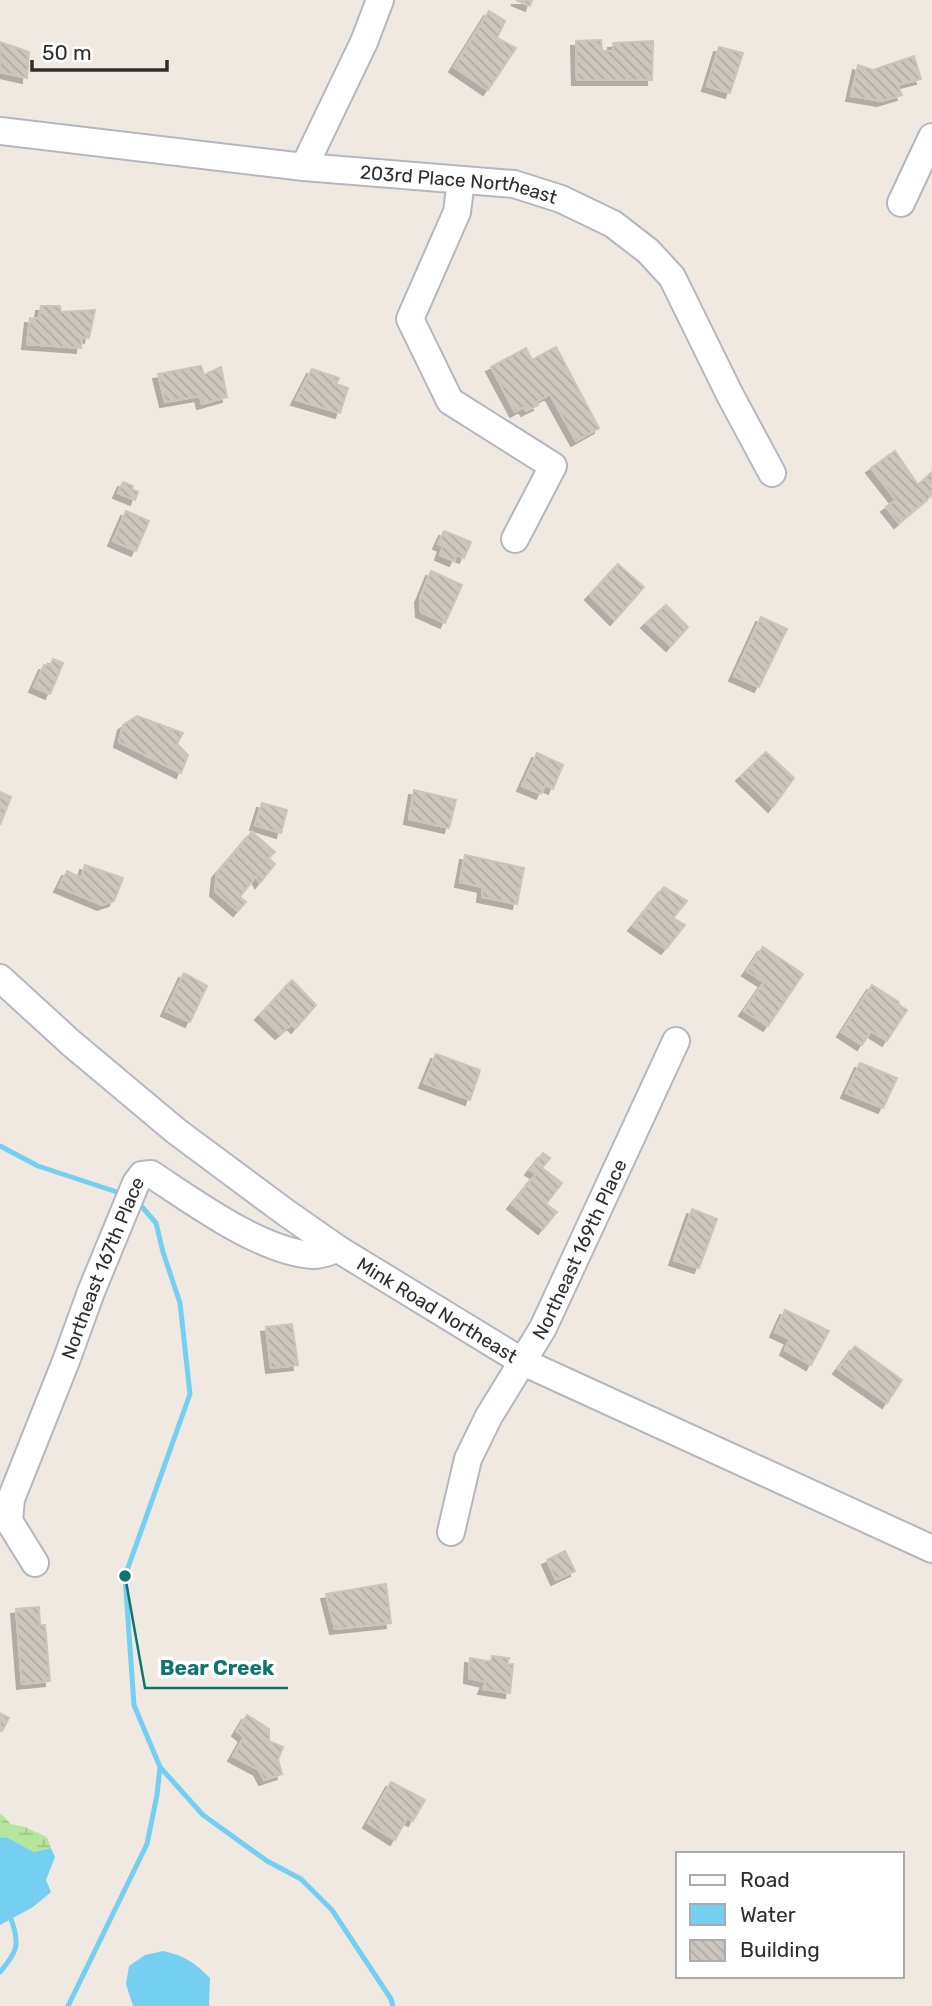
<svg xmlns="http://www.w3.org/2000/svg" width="932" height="2006" viewBox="0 0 932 2006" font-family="Rubik,sans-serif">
<defs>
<pattern id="wetland-marsh" width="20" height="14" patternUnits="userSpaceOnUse" patternTransform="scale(1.75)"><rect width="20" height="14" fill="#b6e59e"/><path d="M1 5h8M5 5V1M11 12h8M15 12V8" fill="none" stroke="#9dc588"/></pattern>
<pattern id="building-back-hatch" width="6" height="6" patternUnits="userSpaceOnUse" patternTransform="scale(1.75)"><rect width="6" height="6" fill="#cbc7bf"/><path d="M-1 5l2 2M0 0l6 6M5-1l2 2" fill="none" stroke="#afaba4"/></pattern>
<filter id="shadow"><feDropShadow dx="-5" dy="5" stdDeviation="0" flood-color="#0004"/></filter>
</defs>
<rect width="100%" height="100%" fill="#efe9e1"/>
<path fill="url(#wetland-marsh)" d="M0,1813l11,11 14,3 22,10 4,11 -17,4 -28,-15 -6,1z"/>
<path fill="#75cff0" d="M6,1837l28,15 17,-4 4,9 -9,23 5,12 -18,15 -33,18v-87z
M163,1951c22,5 31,11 47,27l-1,28h-76l-7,-22 3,-18 16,-11z"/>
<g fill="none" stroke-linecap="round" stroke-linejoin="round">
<path stroke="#75cff0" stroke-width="5" d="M0,1146l38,20 79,26 6,3
M137,1204l6,4 13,15 7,29 17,51 10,91 -65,182 9,129 26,62 43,48 64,46 34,18 31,31 59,89 2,7
M0,1972c18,-21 20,-28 11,-53
M68,2006l79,-162 10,-49 3,-28"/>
</g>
<path fill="url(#building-back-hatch)" stroke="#cbc5ba" stroke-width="2" filter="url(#shadow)" d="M516,0h16l-2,6z
M489,11l16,10 -8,17 19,10 -28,42 -34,-23z
M601,40l1,11h11v-8l40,-2 -1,39h-75l-1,-39z
M0,42l29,10 -2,26 -27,-6z
M719,47l24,6 -13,40 -23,-7z
M914,56l7,23 -24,6 5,10 -20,6 -31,-5 7,-31 15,5z
M41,306h19l1,6 34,-2 -6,28 -7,-1 -1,11 -54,-4 3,-26 9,1z
M556,347l43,81 -23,13 -26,-47 -14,8 2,3 -12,6 -2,-4 -9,5 -24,-45 35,-19 6,12z
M201,366l3,9 17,-8 6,30 -25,7 -2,-8 -35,6 -7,-28z
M312,369l27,9 -3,6 12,4 -8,25 -44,-13z
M895,451l23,34 14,-13v23l-33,28 -13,-16 10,-7 -25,-32z
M123,482l10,4 -1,3 6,3 -3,8 -17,-7z
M126,511l23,10 -13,30 -23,-10z
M444,531l27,11 -7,16 -7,-3 -3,6 -14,-6 3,-9 -5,-2z
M618,564l26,23 -29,33 -25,-25z
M431,571l31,14 -17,38 -24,-11 -1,-14z
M666,605l22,22 -17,19 -25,-23z
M761,617l26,12 -28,58 -25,-11z
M53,659l10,4 -13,31 -16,-7 10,-22 6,1z
M137,716l46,17 -6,11 11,11 -7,18 -62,-31 4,-17z
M766,752l28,26 -21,29 -32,-31z
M537,753l26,12 -10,24 -8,-4 -4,9 -19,-8z
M414,790l42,10 -7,28 -40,-9z
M0,792l11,5 -11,28z
M262,803l25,7 -6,23 -26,-8z
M252,832l23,20 -7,6 7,6 -15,19 -4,-7 -16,21 6,5 -8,9 -23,-20 2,-18z
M465,855l59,13 -7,36 -35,-7 1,-10 -23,-5z
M85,865l38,13 -9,23 -12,4 -43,-18 8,-16 14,7z
M664,887l23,14 -14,17 12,7 -19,24 -33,-23z
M763,947l40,27 -35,52 -24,-15 20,-29 -17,-11z
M184,973l23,13 -17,36 -24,-11z
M292,980l24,25 -20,23 -4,-4 -12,10 -20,-19z
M872,985l27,17 -1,2 9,6 -20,31 -16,-10 -9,14 -20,-13z
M436,1054l44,16 -10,30 -46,-17z
M860,1063l37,15 -14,30 -37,-15z
M543,1153l7,5 -8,10 20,15 -16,21 11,8 -14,17 -31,-25 24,-30 -6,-4z
M692,1209l25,10 -18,49 -25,-8z
M785,1310l44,21 -18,34 -26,-15 5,-11 -15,-7z
M292,1324l6,41 -27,3 -5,-41z
M855,1346l47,34 -15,23 -49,-34z
M565,1551l10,20 -19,9 -9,-20z
M386,1584l5,39 -56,6 -9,-35z
M39,1607l1,18h5l5,56 -28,3 -6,-75z
M492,1656l17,2 -2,7 6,-1 -3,29 -27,-4 3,-7 -17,-4 1,-20 21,4z
M0,1713l9,5 -7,13 -2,-2z
M247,1715l22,14v12l14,6 -5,13 4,14 -18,6 -5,-10 -26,-14 11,-19 -7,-6z
M391,1782l34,18 -12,21 -6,-3 -12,22 -27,-17z"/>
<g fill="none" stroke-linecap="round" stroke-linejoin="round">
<defs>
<g id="minor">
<path id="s1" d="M0,131l304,36 210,17 47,15 52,25 35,27 24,26 58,118 42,78"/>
<path d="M304,167l60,-125 16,-42"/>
<path d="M461,181l-4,31 -47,107 40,82 103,65 -38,73"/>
<path d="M901,203l31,-66"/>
<path id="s2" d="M0,978l71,65 105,88 109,81 53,37 185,113 409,187"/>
<path id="s3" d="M451,1532l17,-73 21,-43 54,-88 133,-287"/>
<path id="s4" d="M35,1563l-26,-42 2,-22 55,-138 25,-69 45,-109 6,-8 9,-1c43,28 109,77 161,81 8,1 18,-4 26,-6"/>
</g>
</defs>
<use href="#minor" stroke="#b4b7c1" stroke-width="30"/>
<use href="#minor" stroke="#fff" stroke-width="26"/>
</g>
<g text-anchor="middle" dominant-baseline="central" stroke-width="7" stroke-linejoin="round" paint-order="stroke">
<g font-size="19" fill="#2e2e2e" stroke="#fff">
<text stroke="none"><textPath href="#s1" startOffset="462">203rd Place Northeast</textPath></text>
<text stroke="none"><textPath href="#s3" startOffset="313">Northeast 169th Place</textPath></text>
<text stroke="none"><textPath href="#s4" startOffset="320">Northeast 167th Place</textPath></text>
<text stroke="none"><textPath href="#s2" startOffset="550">Mink Road Northeast</textPath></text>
</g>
</g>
<path fill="none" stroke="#0f766e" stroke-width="2.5" d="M125 1576L145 1688H288"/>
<circle fill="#0f766e" stroke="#fff" stroke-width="2.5" cx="125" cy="1576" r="7"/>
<g font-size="21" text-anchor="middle" font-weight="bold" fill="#0f766e" stroke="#fff" stroke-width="7" stroke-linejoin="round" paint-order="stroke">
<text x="217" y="1675">Bear Creek</text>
</g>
<rect x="676" y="1852" width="228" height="126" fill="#ffffff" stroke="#ababab" stroke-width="2"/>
<rect x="690" y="1875" width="35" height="10" fill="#ffffff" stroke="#ababab" stroke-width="2"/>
<text x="740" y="1887" font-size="21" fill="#2e2e2e">Road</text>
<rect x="690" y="1904" width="35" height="21" fill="#75cff0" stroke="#ababab" stroke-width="2"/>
<text x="740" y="1922" font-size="21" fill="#2e2e2e">Water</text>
<rect x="690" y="1940" width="35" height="21" fill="url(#building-back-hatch)" stroke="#ababab" stroke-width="2"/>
<text x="740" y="1957" font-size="21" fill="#2e2e2e">Building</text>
<path d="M32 60v10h135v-10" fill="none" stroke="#2e2e2e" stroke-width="3.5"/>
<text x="42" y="60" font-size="21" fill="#2e2e2e" stroke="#ffffff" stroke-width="5" paint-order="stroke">50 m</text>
</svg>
